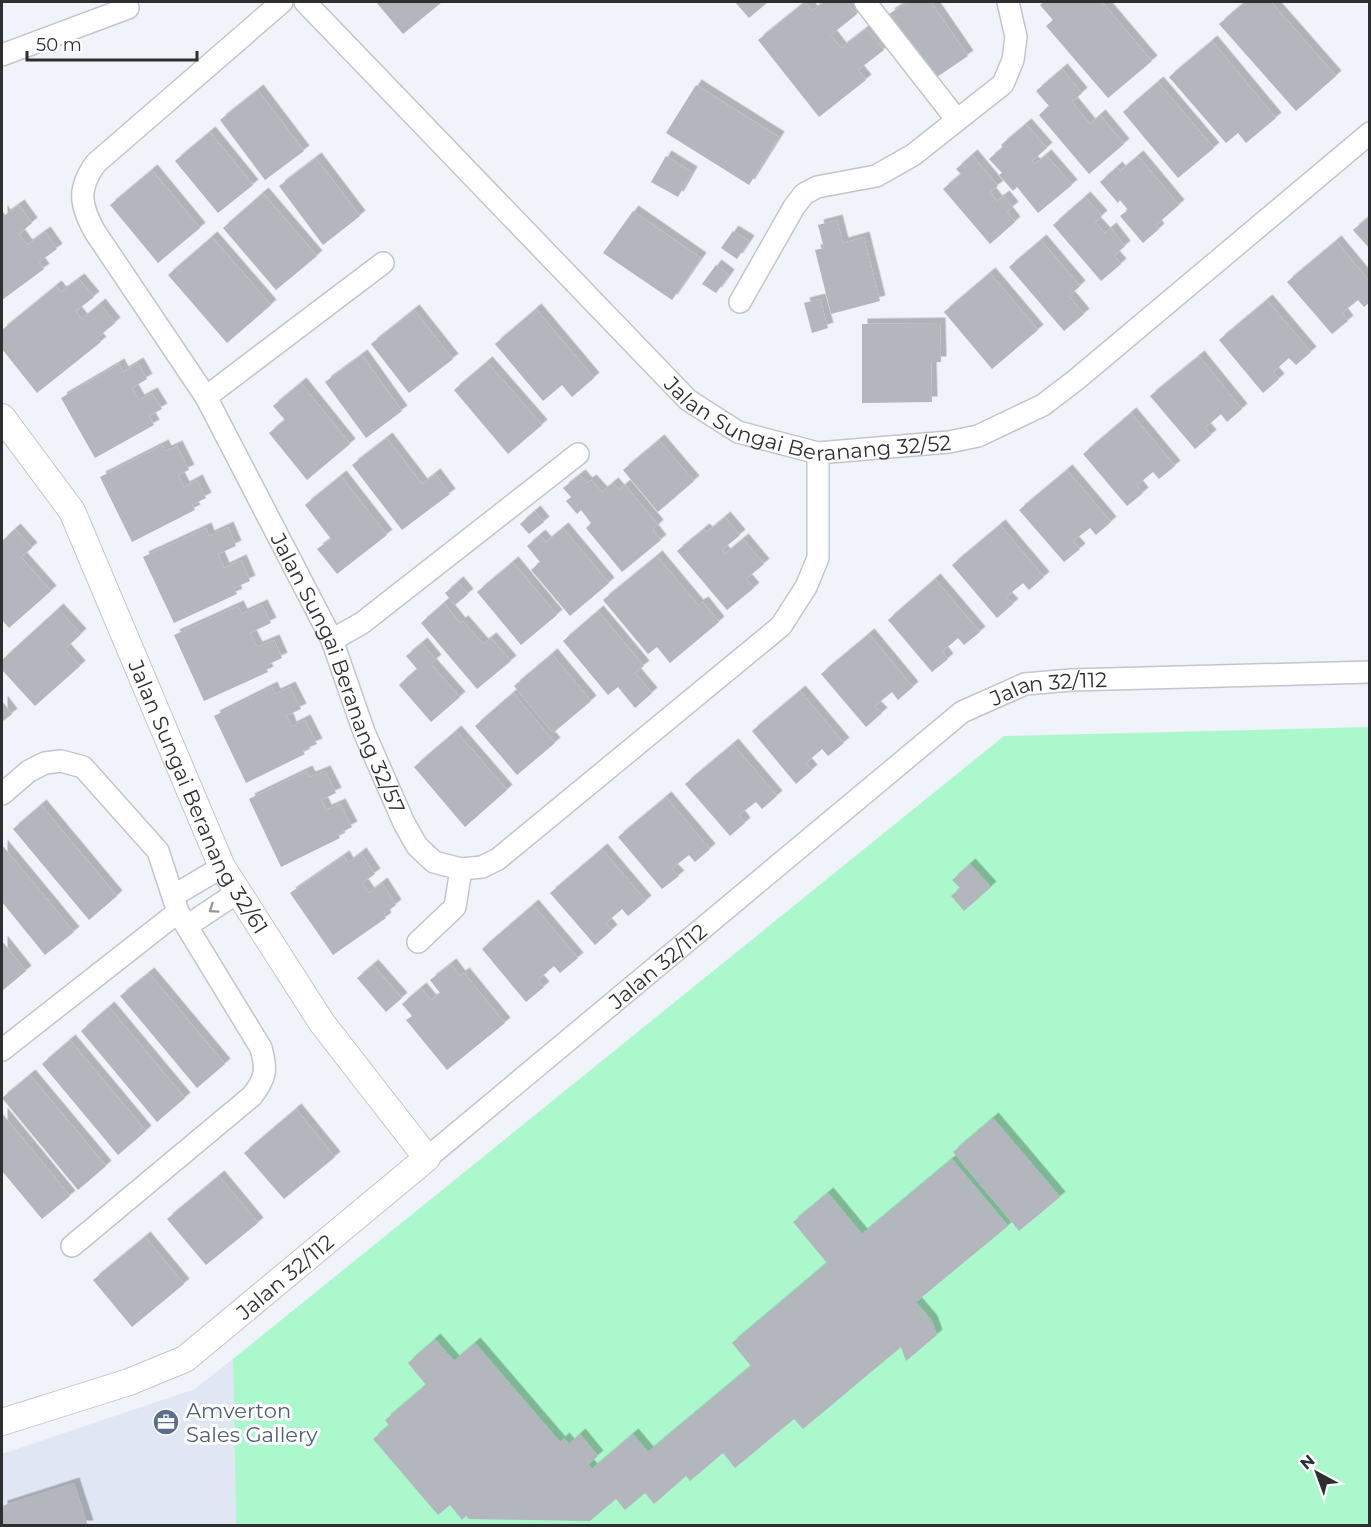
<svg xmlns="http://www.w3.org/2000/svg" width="1371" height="1527" viewBox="0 0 1371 1527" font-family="Montserrat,sans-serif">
<defs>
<filter id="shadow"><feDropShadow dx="5.5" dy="-5.5" stdDeviation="0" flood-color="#0004"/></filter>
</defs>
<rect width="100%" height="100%" fill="#f0f3f9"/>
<path fill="#e0e6f3" d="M233,1359l3,166h-234v-71l193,-65z"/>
<path fill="#acf8cd" d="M1369,727v798h-1133l-3,-166 771,-623z"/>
<path fill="#b3b6bc" filter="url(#shadow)" d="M376,2h66l-39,32z
M735,2h33l-19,16z
M805,2l7,9 12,-9h23l10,12 -26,21 10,13 26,-20 17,22 -26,20 8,10 -47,37 -61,-77z
M907,2h24l37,54 -34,23 -45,-65z
M1044,2h58l50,59 -44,37 -62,-72 7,-6 -13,-15z
M1245,2h26l65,74 -40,35 -77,-87z
M1212,41l64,77 -30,25 -8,-10 -12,10 -57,-66z
M1062,69l20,24 -10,9 18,22 10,-9 24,29 -35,30 -50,-59 10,-9 -13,-15z
M1158,82l56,66 -36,30 -55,-66z
M696,85l83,52 -30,48 -83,-52z
M258,90l46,61 -39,29 -45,-60z
M1026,124l21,24 -15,13 3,3 11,-9 26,30 -34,28 -21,-26 -4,4 -14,-16 3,-2 -13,-14 14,-12 -2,-2z
M210,132l43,53 -35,28 -43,-52z
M972,155l26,31 -8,6 7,9 7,-5 9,11 -6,5 8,10 -25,22 -47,-55 18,-15 -5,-5z
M666,156l26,16 -14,25 -27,-15z
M1138,156l41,49 -23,20 3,4 -16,14 -23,-27 8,-6 -8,-10 -2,3 -18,-21 17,-15 3,4z
M316,158l44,58 -37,29 -44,-59z
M152,170l48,58 -42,35 -48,-58z
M263,193l54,63 -41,34 -53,-62z
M1085,197l17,19 -7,6 10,11 6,-5 14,18 -11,10 7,8 -20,17 -48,-56z
M19,205l13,18 -13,11 8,11 18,-13 12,17 -18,13 5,7 -42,31v-90l3,5z
M633,211l68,47 -29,42 -69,-47z
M1370,216v33l-17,-19z
M837,220l6,23 21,-6 16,64 -49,13 -16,-64 9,-2 -6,-23z
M733,231l16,10 -12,18 -16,-11z
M212,237l59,68 -44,38 -59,-68z
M1041,240l39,46 -11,10 15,18 -20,17 -55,-64z
M1336,241l34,41v20l-6,5 -6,-7 -16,13 6,8 -16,13 -45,-52z
M716,265l13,10 -13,18 -14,-9z
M990,273l48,57 -46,39 -48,-57z
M79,279l15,18 -18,14 2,3 4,5 18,-15 15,19 -18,15 4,4 -64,51 -35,-44v-19l54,-44 5,6z
M820,299l8,29 -16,5 -8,-30z
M1267,300l44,52 -15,13 -7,-7 -16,14 6,7 -16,14 -44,-53z
M536,309l58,69 -22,19 -10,-12 -19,16 -48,-57z
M414,310l39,49 -44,34 -38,-49z
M940,323l1,39h-10l1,40 -70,1v-79z
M362,355l40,56 -36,27 -41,-56z
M1199,356l43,53 -15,13 -6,-8 -16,14 6,7 -16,14 -45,-53z
M487,362l55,63 -34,29 -54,-64z
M138,363l9,16 -15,9 7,12 13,-7 10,16 -13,7 5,9 -59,33 -34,-60 58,-34 4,8z
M301,383l49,61 -43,36 -38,-47 16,-13 -12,-14z
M1131,413l44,53 -16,13 -6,-7 -16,13 6,8 -16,13 -44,-52z
M387,438l35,46 13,-10 15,20 -48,36 -50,-65z
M659,440l35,41 -36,31 -35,-42z
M163,445l3,6 11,-5 12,24 -11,5 6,12 13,-7 9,18 -14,7 3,5 -63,32 -32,-65z
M1067,470l44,52 -15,13 -6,-7 -17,13 7,8 -16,13 -45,-52z
M580,475l7,8 4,-3 11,12 11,-9 6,7 6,-5 33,40 -5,5 8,10 -39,32 -36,-44 5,-5 -10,-13 -4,4 -11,-13 5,-4 -8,-9z
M341,476l46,59 -50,39 -20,-25 14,-10 -26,-34z
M535,511l9,11 -15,12 -9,-10z
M725,517l15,18 -18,15 3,4 18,-15 21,25 -18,15 8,9 -27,22 -50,-59 27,-22 3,3z
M1000,525l44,52 -15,13 -6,-7 -17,14 7,7 -16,14 -45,-53z
M228,527l8,19 -18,8 6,14 17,-8 9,21 -16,7 3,6 -63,29 -31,-66 63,-29 3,8z
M563,528l46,55 -39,33 -39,-46 9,-8 -13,-16 13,-11 6,7z
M15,529l17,19 -11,9 30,34 -42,37 -7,-8v-79z
M657,556l41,49 5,-3 16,20 -49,41 -13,-16 -9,7 -45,-54z
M513,562l44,53 -36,30 -44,-53z
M935,579l45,53 -16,13 -6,-7 -8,7 -8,6 6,8 -16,13 -44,-52z
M458,582l10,12 -13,11 -10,-12z
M444,603l16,20 3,-2 20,23 8,-6 20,23 -34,28 -56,-66z
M262,605l9,18 -21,10 7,14 17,-7 8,18 -17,8 3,6 -64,29 -30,-66 64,-29 4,8z
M58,609l23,25 -16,15 15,17 -45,40 -33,-36v-10z
M598,611l46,55 -9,7 17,20 -17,15 -17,-21 -10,8 -45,-54z
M869,634l44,53 -15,13 -6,-8 -17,14 7,7 -16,14 -45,-53z
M422,643l14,17 -5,4 29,33 -29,25 -32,-37 18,-16 -11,-13z
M552,654l39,47 -38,32 -39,-47z
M272,687l3,7 15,-7 11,22 -15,7 3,5 2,6 14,-7 12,24 -15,6 3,4 -59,29 -32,-67z
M800,691l44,52 -16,13 -6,-7 -16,14 6,7 -16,14 -44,-53z
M513,693l42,50 -38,32 -42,-49z
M2,701l10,13 -10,8z
M456,731l51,59 -42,37 -51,-60z
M733,744l44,52 -15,13 -6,-7 -17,13 6,8 -15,13 -45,-52z
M307,771l3,6 15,-6 11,22 -15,7 3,5 2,5 14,-6 12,23 -14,7 2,4 -59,29 -32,-68z
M666,797l44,52 -15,13 -6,-7 -9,7 -8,7 7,7 -17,13 -44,-52z
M41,805l76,91 -28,24 -76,-91z
M2,845l72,87 -29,23 -43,-53z
M602,849l44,52 -18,15 -6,-7 -16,14 6,7 -17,15 -45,-52z
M361,853l14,21 -13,9 7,10 13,-10 14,22 -12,9 2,4 -53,37 -43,-62 54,-37 4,7z
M970,864l21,23 -27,24 -13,-15 9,-8 -8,-8z
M533,905l45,53 -18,15 -6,-7 -16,14 6,7 -18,15 -44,-53z
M2,941l24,30 -24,20z
M451,964l9,12 4,-3 41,50 -58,47 -41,-50 6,-4 -10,-12 19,-16 10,12 4,-3 5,-4 -10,-13z
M373,965l29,33 -16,14 -29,-34z
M149,973l76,91 -28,24 -77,-92z
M109,1007l76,91 -28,24 -76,-91z
M70,1040l76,91 -28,24 -76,-91z
M30,1075l76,91 -28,24 -76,-92z
M296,1109l39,48 -51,42 -40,-46z
M2,1113l68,83 -28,23 -40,-48z
M993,1118l67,79 -41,34 -66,-79z
M952,1159l56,67 -92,76 16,19 5,14 -31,26 -5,-14 -98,82 -9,-10 -59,49 -12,-15 -33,28 -4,-5 -32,28 -9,-11 -20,17 -9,-11 -26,22 -121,-2 -3,-3 -4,4 -12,-15 -12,10 -65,-76 16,-14 -4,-5 41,-35 -18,-22 27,-24 19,22 21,-18 85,99 4,-4 5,6 11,-10 18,22 -10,8 4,5 41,-35 15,18 103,-86 -19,-23 95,-80 -34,-41 35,-29 34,41z
M219,1176l39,47 -52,42 -39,-46z
M145,1237l39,47 -52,43 -39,-47z
M74,1483l14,43h-86v-20z"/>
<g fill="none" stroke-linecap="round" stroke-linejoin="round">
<defs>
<g id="minor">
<path id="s1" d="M282,2l-186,161c-19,26 -16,42 -1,69l111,165 126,243 32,92 40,91 13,23 17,16 27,7 21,-2 16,-8 283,-233 25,-39 12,-29v-105"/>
<path id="s2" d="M305,2l383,398 50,32 80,21 131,-11 29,-6 65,-31 34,-26 293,-246"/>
<path d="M865,2l92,118"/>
<path d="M2,55l126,-47"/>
<path d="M740,302l54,-95 10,-13 13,-7 59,-11 37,-21 90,-71 10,-24 3,-23 -8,-35"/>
<path d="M206,397l177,-134"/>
<path d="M332,640l30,-17 216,-169"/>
<path d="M2,794l27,-23 16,-8 16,-2 22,6 75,84 20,61 83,136c6,22 5,30 -9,48l-180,150"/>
<path d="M173,896l49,-29"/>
<path d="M187,926l51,-34"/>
<path d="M418,942l37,-35 6,-38"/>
<path d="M2,1050l176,-138"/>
<path id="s3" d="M427,1158l535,-446 63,-28 46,-4 299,-8"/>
</g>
<g id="tertiary">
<path id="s4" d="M2,417l70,94 150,356 100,156 105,135 -242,201 -56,23 -127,40"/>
</g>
</defs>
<use href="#minor" stroke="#c3c5cc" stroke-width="24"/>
<use href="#tertiary" stroke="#c3c5cc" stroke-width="28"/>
<use href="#minor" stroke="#fff" stroke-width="21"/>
<use href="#tertiary" stroke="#fff" stroke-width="26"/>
</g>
<defs><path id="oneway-chevron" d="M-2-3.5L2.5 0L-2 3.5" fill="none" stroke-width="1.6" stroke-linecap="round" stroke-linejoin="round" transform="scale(1.5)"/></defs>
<use stroke="#969798" href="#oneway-chevron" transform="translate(213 909) rotate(145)"/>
<defs>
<symbol id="office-disc" viewBox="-11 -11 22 22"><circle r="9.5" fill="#5c6f8a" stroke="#fff"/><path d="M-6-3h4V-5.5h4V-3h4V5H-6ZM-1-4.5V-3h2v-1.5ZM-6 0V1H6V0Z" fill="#fff"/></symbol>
</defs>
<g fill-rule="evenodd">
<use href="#office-disc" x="151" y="1407" width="30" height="30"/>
</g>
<g text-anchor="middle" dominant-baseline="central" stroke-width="6" stroke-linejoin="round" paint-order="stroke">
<g font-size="21" fill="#2e2f31" stroke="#fff">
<text stroke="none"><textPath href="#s2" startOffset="676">Jalan Sungai Beranang 32/52</textPath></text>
<text stroke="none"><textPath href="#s1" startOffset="826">Jalan Sungai Beranang 32/57</textPath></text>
<text stroke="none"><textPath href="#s3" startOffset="788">Jalan 32/112</textPath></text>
<text stroke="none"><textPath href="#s4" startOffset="430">Jalan Sungai Beranang 32/61</textPath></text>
<text stroke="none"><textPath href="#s3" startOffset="300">Jalan 32/112</textPath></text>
<text transform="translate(285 1277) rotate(-40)">Jalan 32/112</text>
</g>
<g font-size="21" fill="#4e5e75" stroke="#fff" text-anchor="start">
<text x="186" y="1410">Amverton<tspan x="186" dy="24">Sales Gallery</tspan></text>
</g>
</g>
<rect width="1371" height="1527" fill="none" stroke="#2e2f31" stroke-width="6"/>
<g transform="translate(1317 1473) rotate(319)" stroke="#ffffff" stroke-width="4.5" paint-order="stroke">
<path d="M0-4.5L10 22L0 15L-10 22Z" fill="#2e2f31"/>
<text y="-9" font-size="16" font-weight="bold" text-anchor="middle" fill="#2e2f31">N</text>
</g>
<path d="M27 51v9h170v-9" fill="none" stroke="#2e2f31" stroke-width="3"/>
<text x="36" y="51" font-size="18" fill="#2e2f31" stroke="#ffffff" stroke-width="4.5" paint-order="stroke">50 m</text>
</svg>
